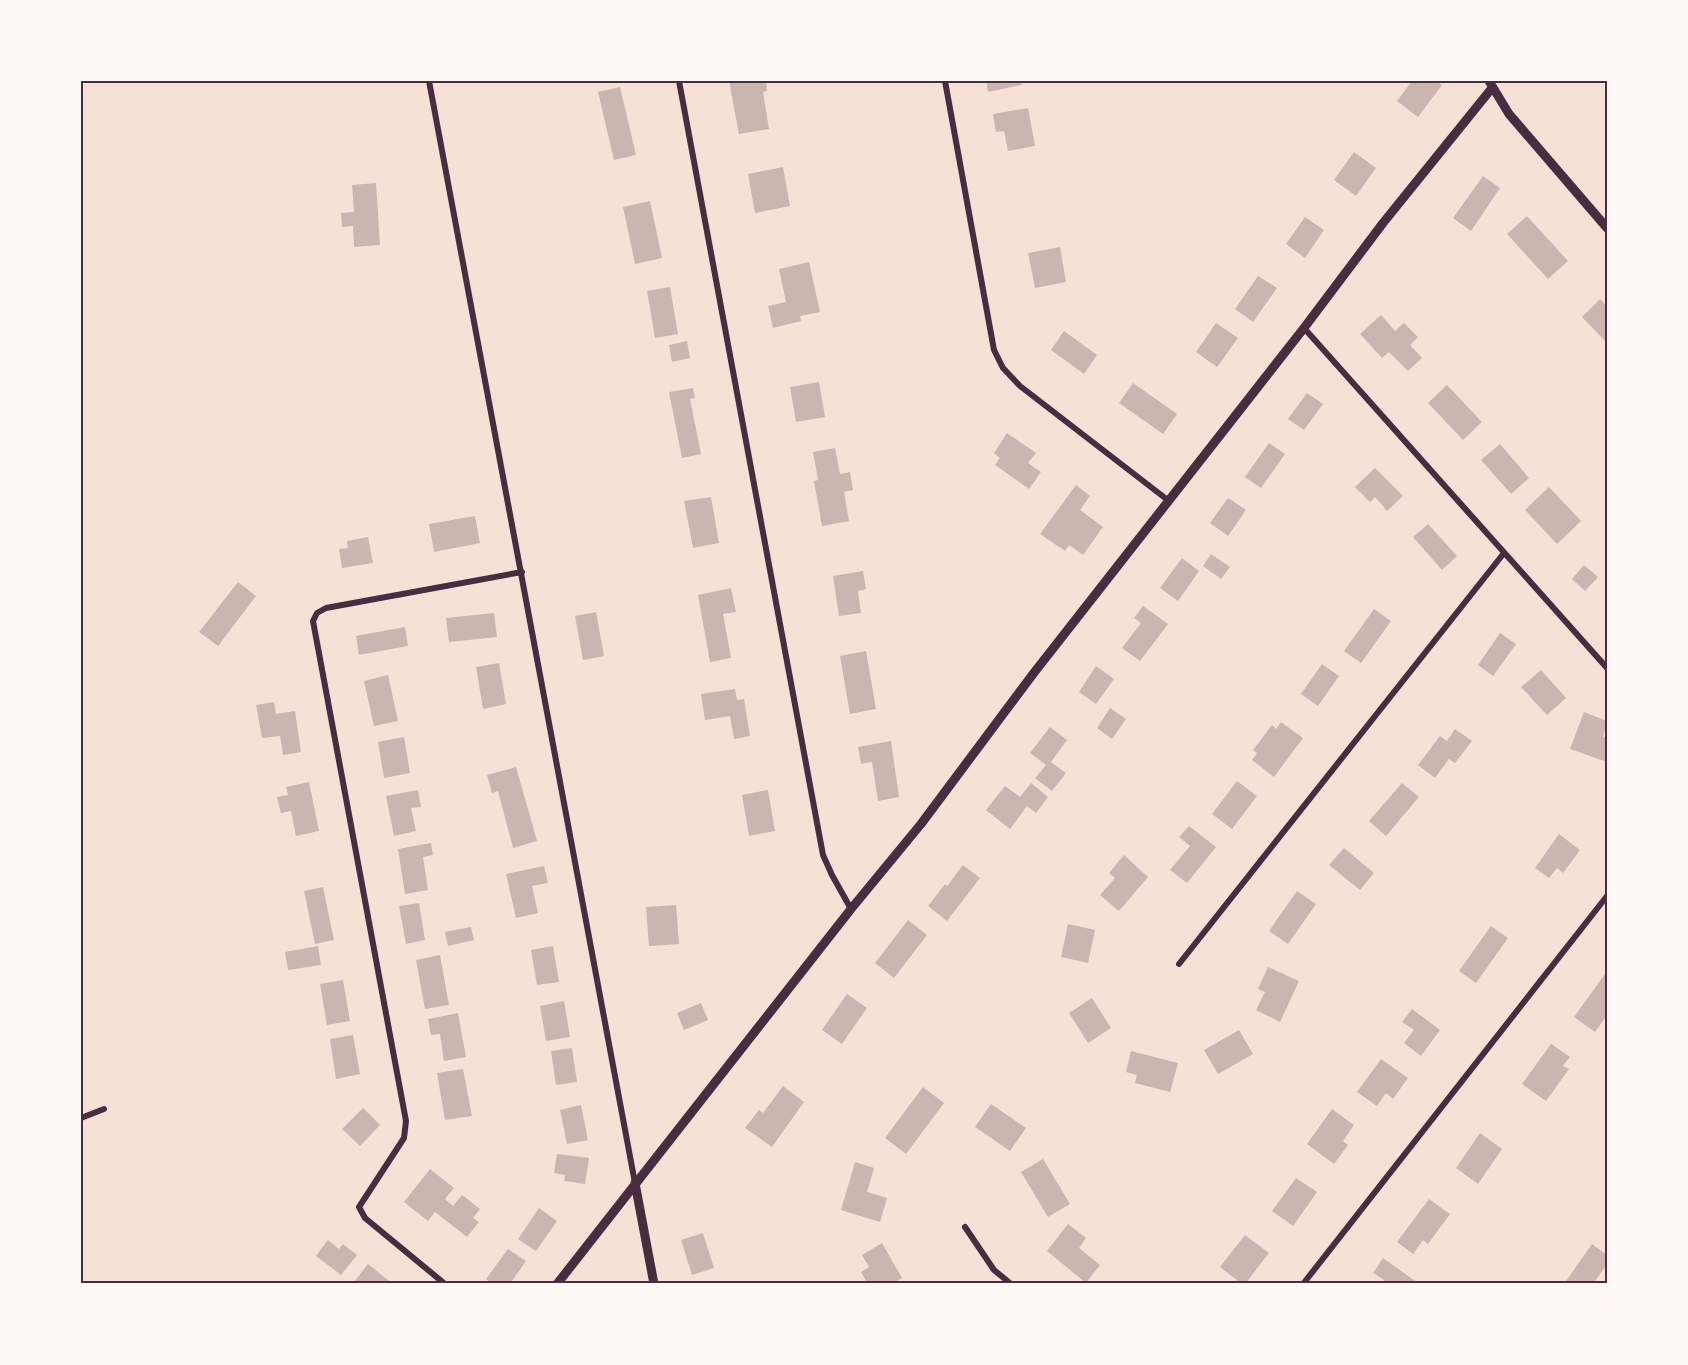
<svg xmlns="http://www.w3.org/2000/svg" width="1688" height="1365" viewBox="0 0 1688 1365" font-family="'Noto Sans',sans-serif">
<rect width="100%" height="100%" fill="#f7e1d7"/>
<path fill="#ccb4b1" d="M729,81h37l1,10 -4,1 6,37 -30,5z
M986,81h35l1,4 -34,7z
M1412,81h24l6,4 -24,32 -21,-16z
M620,87l16,68 -22,5 -16,-68z
M1028,108l7,38 -27,5 -4,-20 -8,1 -3,-18z
M1354,152l22,16 -20,28 -22,-16z
M783,167l7,39 -35,7 -7,-39z
M1483,176l17,12 -29,43 -18,-13z
M376,183l4,62 -26,2 -1,-21 -11,1 -1,-14 13,-1 -2,-27z
M650,201l12,57 -27,6 -12,-57z
M1527,216l41,45 -20,18 -41,-45z
M1305,217l19,13 -19,28 -19,-14z
M1060,247l6,35 -31,6 -7,-35z
M809,262l11,50 -20,4 1,5 -28,7 -5,-22 18,-4 -7,-33z
M1258,276l19,12 -24,34 -18,-13z
M670,287l8,47 -23,4 -8,-47z
M1600,299l7,7v37l-25,-26z
M1381,315l14,16 9,-8 14,14 -8,8 12,13 -14,13 -19,-19 -7,6 -22,-24z
M1216,323l22,15 -21,29 -21,-15z
M1064,331l33,24 -13,19 -33,-24z
M687,341l3,17 -18,4 -3,-17z
M819,382l6,35 -29,5 -6,-35z
M1133,383l44,31 -14,20 -44,-31z
M1447,385l35,37 -19,18 -35,-37z
M693,388l2,10 -5,1 11,55 -19,4 -13,-66z
M1307,393l16,11 -19,26 -16,-11z
M1007,433l29,20 -8,10 13,9 -12,17 -34,-24 5,-7 -6,-5z
M1269,443l16,11 -24,34 -16,-11z
M1500,444l29,34 -18,16 -30,-34z
M835,448l5,26 10,-2 3,18 -9,2 5,29 -27,5 -8,-45 4,-1 -5,-28z
M1375,468l28,28 -16,15 -12,-14 -5,5 -15,-15z
M1076,485l14,11 -10,14 23,17 -20,28 -14,-10 -4,6 -25,-17z
M1549,487l32,34 -24,23 -32,-34z
M711,497l8,46 -26,5 -9,-47z
M1228,498l18,12 -18,26 -18,-13z
M475,516l5,27 -46,9 -5,-28z
M1428,524l29,32 -15,14 -29,-33z
M368,537l5,26 -31,5 -3,-19 9,-1 -1,-7z
M1211,554l19,13 -9,12 -18,-13z
M1182,558l17,13 -21,30 -18,-13z
M1584,565l14,12 -13,14 -13,-12z
M863,571l3,18 -8,2 3,22 -22,3 -6,-40z
M238,582l18,14 -38,50 -19,-14z
M731,588l5,24 -13,2 8,44 -21,4 -12,-67z
M1143,606l25,18 -28,37 -18,-13 19,-25 -7,-5z
M1374,609l17,12 -30,42 -17,-12z
M596,612l8,44 -21,4 -8,-44z
M494,613l3,24 -48,5 -3,-24z
M405,627l3,19 -49,9 -3,-19z
M1500,633l16,11 -23,32 -15,-11z
M866,651l10,58 -26,5 -10,-58z
M499,663l7,41 -23,5 -7,-42z
M1322,664l17,12 -21,30 -17,-12z
M1096,666l18,13 -18,25 -17,-12z
M1541,670l25,28 -19,17 -26,-28z
M388,675l10,46 -24,5 -10,-45z
M735,689l2,11 7,-1 6,37 -16,3 -4,-23 -25,4 -4,-26z
M274,702l2,12 19,-3 6,41 -18,3 -3,-19 -18,2 -6,-33z
M1110,708l16,11 -14,20 -15,-11z
M1584,712l23,9 -4,16 4,1v24l-37,-13z
M1281,722l22,16 -29,39 -22,-17 5,-7 -4,-3 19,-25 4,4z
M1050,727l17,13 -16,22 15,11 -14,18 -17,-13 11,-13 -16,-12z
M1455,729l17,12 -17,22 -6,-4 -14,19 -17,-13 22,-29 7,5z
M404,737l6,36 -26,5 -6,-36z
M891,741l8,56 -21,4 -6,-39 -11,2 -3,-17z
M516,767l21,74 -24,7 -15,-57 -6,2 -5,-18z
M1237,781l20,15 -25,33 -20,-15z
M309,782l10,49 -23,5 -5,-25 -10,2 -4,-16 11,-2 -2,-8z
M1031,783l17,14 -12,16 -9,-7 -17,23 -24,-19 19,-24 15,11z
M1402,783l17,14 -33,39 -17,-15z
M418,790l3,17 -10,1 5,23 -22,5 -8,-40z
M768,790l7,41 -26,5 -7,-41z
M1189,826l27,21 -29,36 -17,-13 20,-24 -11,-9z
M1559,834l21,16 -17,23 -6,-5 -8,10 -14,-10z
M431,843l2,12 -10,2 5,33 -23,4 -7,-45z
M1344,848l30,25 -14,17 -31,-25z
M1124,855l24,22 -29,34 -19,-16 15,-17 -6,-5z
M963,865l17,13 -33,43 -19,-15 17,-22 2,2z
M544,866l4,17 -16,3 6,27 -22,5 -10,-44z
M323,887l11,53 -19,4 -11,-53z
M1297,891l19,13 -28,40 -19,-13z
M419,903l6,37 -19,4 -7,-38z
M676,905l3,39 -30,2 -3,-39z
M908,920l19,15 -33,43 -19,-15z
M1068,924l27,6 -7,33 -27,-6z
M1491,926l17,12 -32,45 -17,-12z
M471,927l3,13 -26,6 -3,-14z
M318,946l3,19 -33,5 -3,-18z
M553,946l6,36 -22,3 -6,-35z
M440,955l9,50 -24,4 -9,-49z
M1268,967l31,14 -19,41 -24,-12 9,-18 -7,-3z
M1605,974l2,1v40l-12,17 -21,-15z
M343,980l7,41 -23,4 -7,-41z
M847,994l20,14 -25,36 -20,-14z
M1092,998l19,30 -23,15 -19,-30z
M564,1001l6,36 -24,4 -6,-35z
M701,1003l7,17 -24,10 -7,-17z
M1412,1009l28,21 -19,26 -17,-13 10,-13 -12,-8z
M458,1013l8,44 -22,4 -4,-27 -9,1 -3,-16z
M1239,1030l14,24 -35,20 -14,-24z
M353,1035l7,39 -24,5 -6,-40z
M1551,1044l19,13 -7,9 6,3 -23,32 -24,-17z
M572,1048l5,34 -21,3 -5,-34z
M1131,1051l47,12 -8,29 -35,-9 2,-8 -11,-3z
M1381,1059l27,19 -15,21 -7,-6 -9,13 -20,-14z
M463,1069l9,47 -27,4 -8,-47z
M783,1086l21,16 -32,45 -27,-19 14,-18 4,3z
M923,1087l21,16 -38,51 -21,-16z
M991,1104l35,24 -16,23 -35,-24z
M581,1105l7,35 -21,4 -7,-34z
M363,1108l17,17 -20,21 -18,-17z
M1332,1109l22,16 -11,16 5,4 -14,19 -27,-20z
M1480,1133l22,16 -24,35 -22,-16z
M557,1154l32,4 -4,26 -21,-3 1,-6 -11,-2z
M1043,1159l27,45 -22,13 -27,-45z
M855,1162l19,6 -7,24 20,6 -7,24 -39,-12z
M430,1169l24,19 -9,11 8,7 9,-11 18,14 -7,9 6,4 -12,15 -32,-25 -7,9 -24,-19z
M1296,1178l21,14 -24,34 -21,-15z
M1429,1199l21,15 -22,30 -5,-4 -10,14 -16,-12z
M539,1208l18,13 -21,30 -18,-12z
M1068,1224l18,14 -7,10 21,17 -14,18 -39,-32z
M703,1233l11,35 -22,7 -11,-35z
M1245,1235l24,18 -24,31h-3l-22,-17z
M328,1240l11,9 4,-5 14,11 -16,20 -25,-19z
M882,1243l20,35 -11,6h-23l-7,-12 8,-5 -7,-12z
M1592,1244l15,11v9l-14,20h-29z
M508,1249l18,12 -16,23h-17l-7,-5z
M1383,1258l32,23 -2,3h-32l3,-4 -11,-7z
M368,1264l25,20h-36l-3,-2z"/>
<g fill="none" stroke-linecap="round" stroke-linejoin="round">
<path stroke="#4a2c40" stroke-width="6" d="M429,81l206,1102
M679,81l144,774 9,20 19,34
M945,81l49,269 9,18 17,18 149,115
M1304,328l303,340
M1179,964l325,-411
M81,1118l23,-9
M965,1227l29,43 17,14
M445,1284l-80,-66 -6,-11 45,-69 2,-17 -93,-500 4,-8 9,-5 196,-36
M1303,1284l304,-388"/>
<path stroke="#4a2c40" stroke-width="9" d="M1489,81l20,33 98,114
M635,1183l19,101
M557,1284l294,-375 70,-85 112,-150 271,-346 79,-105 109,-135"/>
</g>
<rect width="1688" height="1365" fill="none" stroke="#fffaf5" stroke-width="165"/>
<rect x="82" y="82" width="1524" height="1200" fill="none" stroke="#4a2c40" stroke-width="2"/>
</svg>
